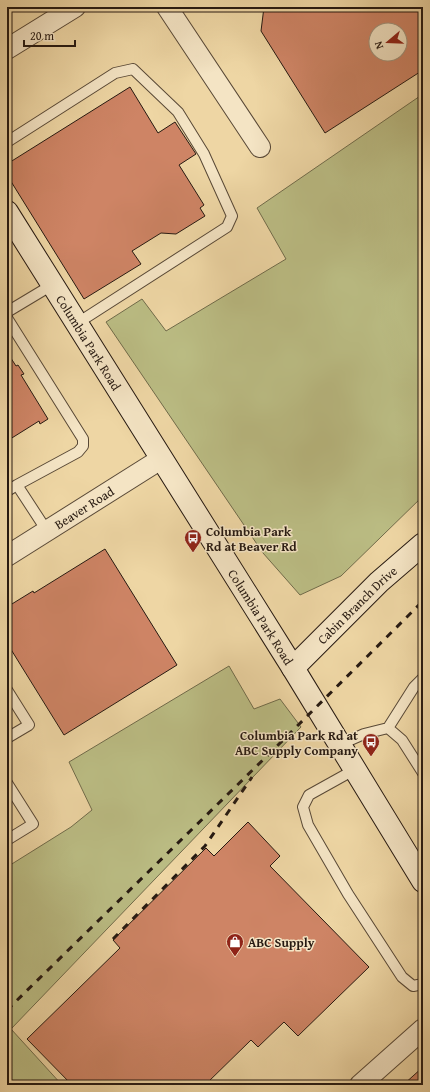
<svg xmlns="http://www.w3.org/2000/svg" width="430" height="1092" viewBox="0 0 430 1092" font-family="'Gentium Book Plus',serif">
<rect width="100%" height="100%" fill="#eed6a4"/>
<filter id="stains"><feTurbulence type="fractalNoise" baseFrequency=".005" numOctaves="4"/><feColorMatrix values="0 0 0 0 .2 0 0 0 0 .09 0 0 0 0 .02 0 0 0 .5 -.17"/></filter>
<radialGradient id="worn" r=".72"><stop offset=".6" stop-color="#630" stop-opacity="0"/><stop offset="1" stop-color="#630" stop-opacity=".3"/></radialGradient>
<path fill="#bbbd84" stroke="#706b4a" d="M423,94v402l-82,80 -41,19 -37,-42 -157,-231 36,-23 24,32 120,-72 -29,-51z
M229,666l25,43 26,-10 21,28 -290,302 51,56h-55v-218l64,-40 21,-17 -23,-48z"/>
<path fill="#ce8465" stroke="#261911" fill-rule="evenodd" d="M264,7h159v63l-98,63 -64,-102zM376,30h24v24h-24z
M130,87l28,46 17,-11 21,32 -17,11 25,40 -4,3 5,8 -29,18 -15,-1 -29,18 9,13 -57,35 -77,-124v-11z
M7,352l9,14 2,-1 6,9 -3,1 27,44 -8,5 -1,-3 -32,20z
M105,549l72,116 -113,70 -57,-92v-36l26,-16 1,2z
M248,822l32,34 -10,10 99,101 -71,69 -14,-14 -26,25 -7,-7 -46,45h-133l-45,-46 93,-91 -7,-8 93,-92 8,8z
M423,1067v18h-20z"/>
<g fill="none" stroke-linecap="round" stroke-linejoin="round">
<defs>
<path id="lane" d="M7,142l108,-69 18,-4 45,43 26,42 28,62 -5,11 -151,97
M7,312l45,-27
M7,318l76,121v7l-5,6 -61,33
M7,491l10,-6 30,46
M423,678l-9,9 -26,41 14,12 21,33
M7,690l22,35 -22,13
M339,745l25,-11 24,-6
M354,770l-45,25 -6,12 5,18 40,69 54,83 11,9 10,-2
M7,783l26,41 -26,16"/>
<g id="street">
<path d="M167,7l93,140"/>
<path d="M7,49l68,-42"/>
<path id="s1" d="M7,556l154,-97"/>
<path d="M360,1085l63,-56"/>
</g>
<g id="secondary">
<path id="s2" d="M7,212l286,456 130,213"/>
<path id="s3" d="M293,668l86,-86 44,-38"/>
</g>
</defs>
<use href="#lane" stroke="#584836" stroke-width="12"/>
<use href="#street" stroke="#584836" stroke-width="22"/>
<use href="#secondary" stroke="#261911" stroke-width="24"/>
<use href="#lane" stroke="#f4e4c4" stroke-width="10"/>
<use href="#street" stroke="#f4e4c4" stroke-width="20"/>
<use href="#secondary" stroke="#f4e4c4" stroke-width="22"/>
<path stroke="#261911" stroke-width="3" stroke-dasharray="7 7" stroke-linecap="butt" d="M113,939l92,-93 47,-69
M7,1010l262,-256 154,-153"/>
</g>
<defs>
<symbol id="bus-pin" viewBox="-11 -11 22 30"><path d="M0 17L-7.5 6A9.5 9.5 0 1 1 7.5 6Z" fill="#8f2418" stroke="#f4e4c4"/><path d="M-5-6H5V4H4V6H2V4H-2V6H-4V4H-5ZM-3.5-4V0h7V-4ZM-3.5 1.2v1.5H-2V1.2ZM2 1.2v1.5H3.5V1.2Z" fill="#fff"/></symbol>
<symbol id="shop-pin" viewBox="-11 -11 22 30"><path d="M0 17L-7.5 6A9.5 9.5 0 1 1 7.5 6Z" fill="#8f2418" stroke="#f4e4c4"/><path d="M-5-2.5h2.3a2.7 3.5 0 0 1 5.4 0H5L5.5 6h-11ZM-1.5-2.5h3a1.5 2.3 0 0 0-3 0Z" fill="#fff"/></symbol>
</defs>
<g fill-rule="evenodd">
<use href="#bus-pin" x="183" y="528" width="20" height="27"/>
<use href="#bus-pin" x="361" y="732" width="20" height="27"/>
<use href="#shop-pin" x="225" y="932" width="20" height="27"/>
</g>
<g text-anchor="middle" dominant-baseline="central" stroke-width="3" stroke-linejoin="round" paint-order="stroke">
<g font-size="13" fill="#261911" stroke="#f4e4c4">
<text stroke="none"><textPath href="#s2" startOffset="154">Columbia Park Road</textPath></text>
<text stroke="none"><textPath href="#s1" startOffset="91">Beaver Road</textPath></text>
<text stroke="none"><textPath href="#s3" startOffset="90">Cabin Branch Drive</textPath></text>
<text stroke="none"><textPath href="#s2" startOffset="478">Columbia Park Road</textPath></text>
</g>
<g font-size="13" font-weight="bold" fill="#261911" stroke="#f4e4c4" text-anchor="start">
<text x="206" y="531">Columbia Park<tspan x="206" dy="15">Rd at Beaver Rd</tspan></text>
<text x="358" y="735" text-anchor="end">Columbia Park Rd at<tspan x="358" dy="15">ABC Supply Company</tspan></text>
<text x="248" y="942">ABC Supply</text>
</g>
</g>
<rect width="430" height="1092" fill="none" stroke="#eed6a4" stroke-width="24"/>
<rect x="8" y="8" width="414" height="1076" fill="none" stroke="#261911" stroke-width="2"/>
<rect x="12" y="12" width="406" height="1068" fill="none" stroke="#261911"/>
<g transform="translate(388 42) rotate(251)"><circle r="19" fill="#f4e4c4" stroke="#a2937c"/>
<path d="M0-3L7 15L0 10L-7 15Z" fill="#8f2418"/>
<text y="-6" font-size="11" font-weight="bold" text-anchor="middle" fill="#261911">N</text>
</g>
<path d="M24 40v6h51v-6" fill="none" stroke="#261911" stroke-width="2"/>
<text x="30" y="40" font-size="12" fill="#261911" stroke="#f4e4c4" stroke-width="3" paint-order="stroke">20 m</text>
<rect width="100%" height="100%" filter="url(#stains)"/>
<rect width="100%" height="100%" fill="url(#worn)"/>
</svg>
